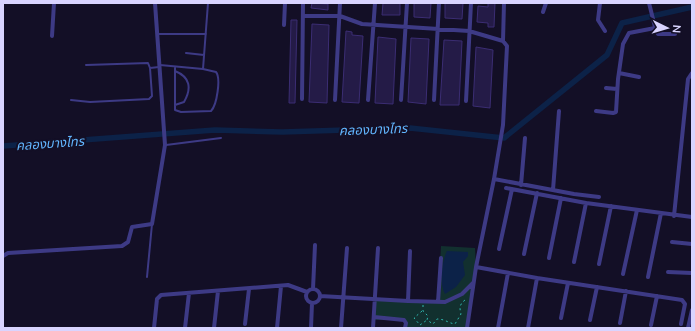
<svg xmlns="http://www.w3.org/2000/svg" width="695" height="331" viewBox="0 0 695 331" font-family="Mulish,'Noto Sans Thai',sans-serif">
<rect width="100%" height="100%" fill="#130f26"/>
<path fill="#12302f" d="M441,246l34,2 1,19 -9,61h-62v-8h-32l2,-21 63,3z"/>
<path fill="#0c2248" d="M447,251l21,1v4l-5,6 2,13 -9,12 -11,7c-6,-10 -3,-33 2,-43z"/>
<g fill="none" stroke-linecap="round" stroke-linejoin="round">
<path stroke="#0c2248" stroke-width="5.5" d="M3,146l212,-16 67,2 128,-4 94,10 103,-83 15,-32 70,-16"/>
</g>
<path fill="#241b47" stroke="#3b2d73" d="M312,3l16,1v6l-17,-2z
M383,3h17v12h-18z
M414,3h17l-1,15 -16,-1z
M445,3h18l-1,16 -17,-1z
M488,3h7l-1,24h-6v-4l-11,-1 1,-16 10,1z
M291,20h6l-2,83h-6z
M312,24l17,1 -2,78 -18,-1z
M346,31l6,1v3l11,1 -4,67 -17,-1z
M378,37l18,2 -3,65 -18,-1z
M411,38l18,1 -3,65 -18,-2z
M444,40l18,1 -3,64h-19z
M476,47l17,3 -3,58 -17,-2z"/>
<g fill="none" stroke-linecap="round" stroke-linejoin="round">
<path stroke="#2fb8b0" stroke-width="1" stroke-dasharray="2 3" stroke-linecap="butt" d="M423,305v6l5,5 -1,4 6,4 4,-5c8,0 11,4 18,5l6,-10c-2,-7 -1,-10 4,-14
M422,311l-8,7 6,7 7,-5"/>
<path stroke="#3d3a85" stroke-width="2" d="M157,34h49
M186,53l18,2
M86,65l62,-2 2,5
M160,65l43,4 13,3c5,6 1,33 -5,39l-30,1 -6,-2v-43
M203,69l5,-66
M175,71c15,6 17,17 9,31l-9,3
M71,100l19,2 59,-3 3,-3 -2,-28 9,-1
M166,145l55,-7
M147,277l5,-53"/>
<path stroke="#3d3a85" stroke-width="4" d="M600,3l-2,17 7,11
M649,3l7,28 2,3h17
M543,12l3,-9
M303,16h37l22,8 107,7 34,10 4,5 -4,79 -9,54 -18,88 -9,61
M284,25l1,-22
M52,36l2,-33
M503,41l1,-38
M619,73l20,4
M606,88l11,1
M302,99l1,-96
M335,100l5,-97
M368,100l7,-97
M401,100l6,-97
M434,100l5,-97
M466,101l5,-98
M596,111l17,2 3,-1 2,-33 5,-35 6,-11 26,-5
M494,179l80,15 25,3
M521,185l4,-47
M506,188l80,15 106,14
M553,190l6,-79
M674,216l14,-137 4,-6
M672,242l20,2
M499,249l13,-60
M524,254l13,-61
M3,256l5,-3 114,-7 6,-4 4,-15 20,-3 13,-79 -10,-142
M549,258l12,-60
M574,262l12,-59
M599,264l12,-58
M476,267l61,11 145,22 3,4 -4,20
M668,272l24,1
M623,274l14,-64
M648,277l13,-64
M313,289l2,-44
M306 296a7 7 0 1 1 14 0a7 7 0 1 1-14 0Z
M320,296l88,5 37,1 17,-8 11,-11
M408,301l2,-50
M438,302l3,-44
M374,317l30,3 2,3 -1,5
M561,318l7,-35
M590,320l7,-33
M620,323l6,-32
M245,324l4,-35
M651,325l6,-29
M154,328l3,-29 4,-4 127,-10 19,7
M185,328l4,-35
M214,328l4,-37
M277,328l4,-42
M311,328l1,-25
M341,328l6,-80
M373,328l5,-80
M498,328l10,-55
M528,328l9,-50
M688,328l4,-18"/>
</g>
<g text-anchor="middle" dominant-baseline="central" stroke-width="4" stroke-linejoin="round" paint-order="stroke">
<g font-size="13" font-style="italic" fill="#62b6ff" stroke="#130f26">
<text transform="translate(373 129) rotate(-2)">คลองบางไทร</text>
<text transform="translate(50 143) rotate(-4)">คลองบางไทร</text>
</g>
</g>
<rect width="695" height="331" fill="none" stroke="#d9d4ff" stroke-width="8"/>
<g transform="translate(667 28) rotate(95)" stroke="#130f26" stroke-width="3" paint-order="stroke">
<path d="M0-3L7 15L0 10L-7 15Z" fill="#d9d4ff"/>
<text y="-6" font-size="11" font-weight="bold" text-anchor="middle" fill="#d9d4ff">N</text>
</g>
</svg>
